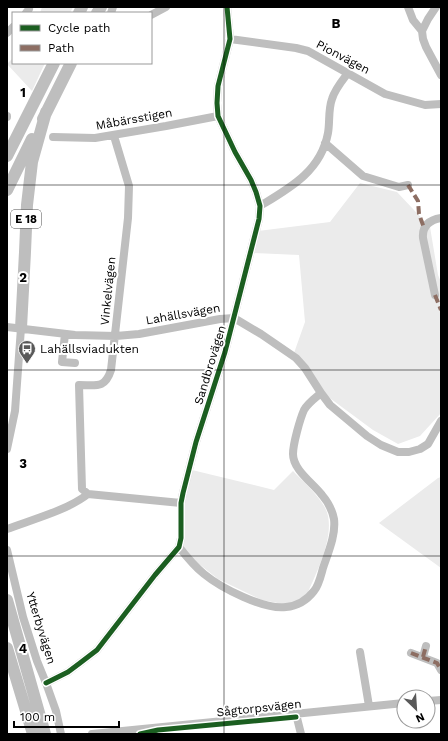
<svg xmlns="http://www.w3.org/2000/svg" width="448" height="741" viewBox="0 0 448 741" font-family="'Work Sans',sans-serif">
<rect width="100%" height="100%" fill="#fff"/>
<path fill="#ebebeb" d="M42,7h31l-3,6h-30z
M13,58v5h32l-13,28 -25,-27z
M360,183l37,9 33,35 8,48 3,7v131l-21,23 -22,8 -25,-14 -46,-34 -33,-43 11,-31 -6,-67 -45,-2 4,-22 72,-9z
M192,470l82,20 19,-19c10,10 24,23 31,35 15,24 -8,67 -18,91l-18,8 -26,-5 -44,-21 -19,-15 -17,-16 2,-52z
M441,477v91l-62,-45 59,-45z"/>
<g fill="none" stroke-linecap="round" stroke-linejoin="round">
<path stroke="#bebebe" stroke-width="8" d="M408,7l5,13 9,11 1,8 3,8 15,28
M26,13l3,-4
M111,13l2,-6
M151,15l15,-8
M422,31l6,-12 8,-12
M7,33l6,-6
M230,39l66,9 12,3 77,43 40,11 16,-1
M7,116v1
M53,137l42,1 71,-12 52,-10
M325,143l38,33 36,11 9,-2
M260,206c30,-18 61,-35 68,-73 2,-11 0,-23 4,-34 3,-10 10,-18 16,-26
M435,295l-12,-57c-1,-12 6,-18 18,-20
M7,327l68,8 41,1 23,-2 81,-15 14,-1 27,16 35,24 9,10 16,25 9,12 37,31 14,9 17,7h11l11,-3 8,-5 13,-23
M65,334l-3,28 13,1
M7,449l8,-38 6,-83
M88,494l-6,-5 -3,-104c17,0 26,4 32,-15l17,-152 1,-32 -15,-50
M7,529c24,-9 61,-19 81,-35l93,9
M179,547c7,9 15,19 25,27 17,14 60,36 82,33 12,-1 21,-7 28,-16 5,-6 7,-16 9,-23 5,-15 13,-33 11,-49 -2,-10 -6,-17 -12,-24 -9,-12 -29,-25 -29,-41 0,-10 7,-35 11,-44 3,-6 11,-12 17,-17
M7,550l16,67 14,44 9,22 10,28 5,23
M360,652l9,54
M411,653l26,10 4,7
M423,657l3,-11
M46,683l22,-11 12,-9 17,-13 58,-75 24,-28 2,-9v-35l2,-10 13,-51 29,-90 34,-133 1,-13 -4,-14 -5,-12 -16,-28 -17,-36 -1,-13 1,-17 12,-47 -3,-32
M428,701l13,-1
M296,714l5,20
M92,734l312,-31"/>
<path stroke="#bebebe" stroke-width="12" d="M79,13l3,-6
M97,13l4,-6
M43,119l28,-56
M7,156l47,-93
M7,190l25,-51
M21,328l4,-76 2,-47 5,-43 14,-50
M7,600l38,134
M7,648l26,86"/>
<path stroke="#8d6e63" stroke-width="4" stroke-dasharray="8 4" stroke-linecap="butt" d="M408,185l10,16 1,13 5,14
M435,295l6,15
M411,653l26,10 4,7
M423,657l3,-11"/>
<defs>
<path id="cycleway" d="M46,683l22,-11 12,-9 17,-13 58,-75 24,-28 2,-9v-35l2,-10 13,-51 29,-90 34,-133 1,-13 -4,-14 -5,-12 -16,-28 -17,-36 -1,-13 1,-17 12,-47 -3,-32
M140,734l18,-4 138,-13"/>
</defs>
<use href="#cycleway" stroke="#fff" stroke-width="8"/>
<use href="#cycleway" stroke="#1b5e20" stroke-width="5"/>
</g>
<path fill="none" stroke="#000" stroke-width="1" stroke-opacity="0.55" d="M224,7v727M7,185h434M7,370h434M7,556h434"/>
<defs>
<symbol id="bus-pin" viewBox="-11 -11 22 30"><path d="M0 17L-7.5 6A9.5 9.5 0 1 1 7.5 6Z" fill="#595959" stroke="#fff"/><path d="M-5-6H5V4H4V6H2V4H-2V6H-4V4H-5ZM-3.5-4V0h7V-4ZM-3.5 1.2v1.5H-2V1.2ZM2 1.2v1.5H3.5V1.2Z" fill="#fff"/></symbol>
</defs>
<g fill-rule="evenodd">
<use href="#bus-pin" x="17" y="339" width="20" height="27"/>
</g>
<g text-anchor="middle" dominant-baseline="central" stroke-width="4" stroke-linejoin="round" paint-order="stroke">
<rect fill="#fff" stroke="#4c4c4c" stroke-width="1" x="11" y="210" width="30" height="18" rx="3"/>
<g font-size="11" font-weight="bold" fill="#000">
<text x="26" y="219">E 18</text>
</g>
<g font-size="12" fill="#000" stroke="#fff">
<text transform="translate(343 57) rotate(28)">Pionvägen</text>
<text transform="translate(134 119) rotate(-10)">Måbärsstigen</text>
<text transform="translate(108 291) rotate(-84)">Vinkelvägen</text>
<text transform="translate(183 314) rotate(-10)">Lahällsvägen</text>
<text transform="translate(210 365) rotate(-73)">Sandbrovägen</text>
<text transform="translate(41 628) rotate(73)">Ytterbyvägen</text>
<text transform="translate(259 708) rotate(-6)">Sågtorpsvägen</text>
</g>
<g font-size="12" fill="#000" stroke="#fff" text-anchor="start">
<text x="40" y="349">Lahällsviadukten</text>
</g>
</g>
<g font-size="13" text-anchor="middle" font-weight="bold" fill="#000" stroke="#fff" stroke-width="4" stroke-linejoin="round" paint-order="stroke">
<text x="336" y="28">B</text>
<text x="23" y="97">1</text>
<text x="23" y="282">2</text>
<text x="23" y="468">3</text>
<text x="23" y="653">4</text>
</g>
<rect width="448" height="741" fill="none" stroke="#000000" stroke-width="16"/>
<rect x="12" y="12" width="140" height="52" fill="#ffffff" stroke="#999999"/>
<rect x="20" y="25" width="20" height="6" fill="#1b5e20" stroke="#999999"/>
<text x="48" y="32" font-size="12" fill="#000000">Cycle path</text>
<rect x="20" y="45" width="20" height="6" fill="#8d6e63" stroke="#999999"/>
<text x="48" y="52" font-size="12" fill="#000000">Path</text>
<g transform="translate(416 709) rotate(155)"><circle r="19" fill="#ffffff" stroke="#999999"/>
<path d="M0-3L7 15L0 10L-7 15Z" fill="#595959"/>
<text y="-6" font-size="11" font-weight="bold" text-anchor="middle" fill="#000000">N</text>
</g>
<path d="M14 721v6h105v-6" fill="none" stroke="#000000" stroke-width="2"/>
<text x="20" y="721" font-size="12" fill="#000000" stroke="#ffffff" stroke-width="3" paint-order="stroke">100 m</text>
</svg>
